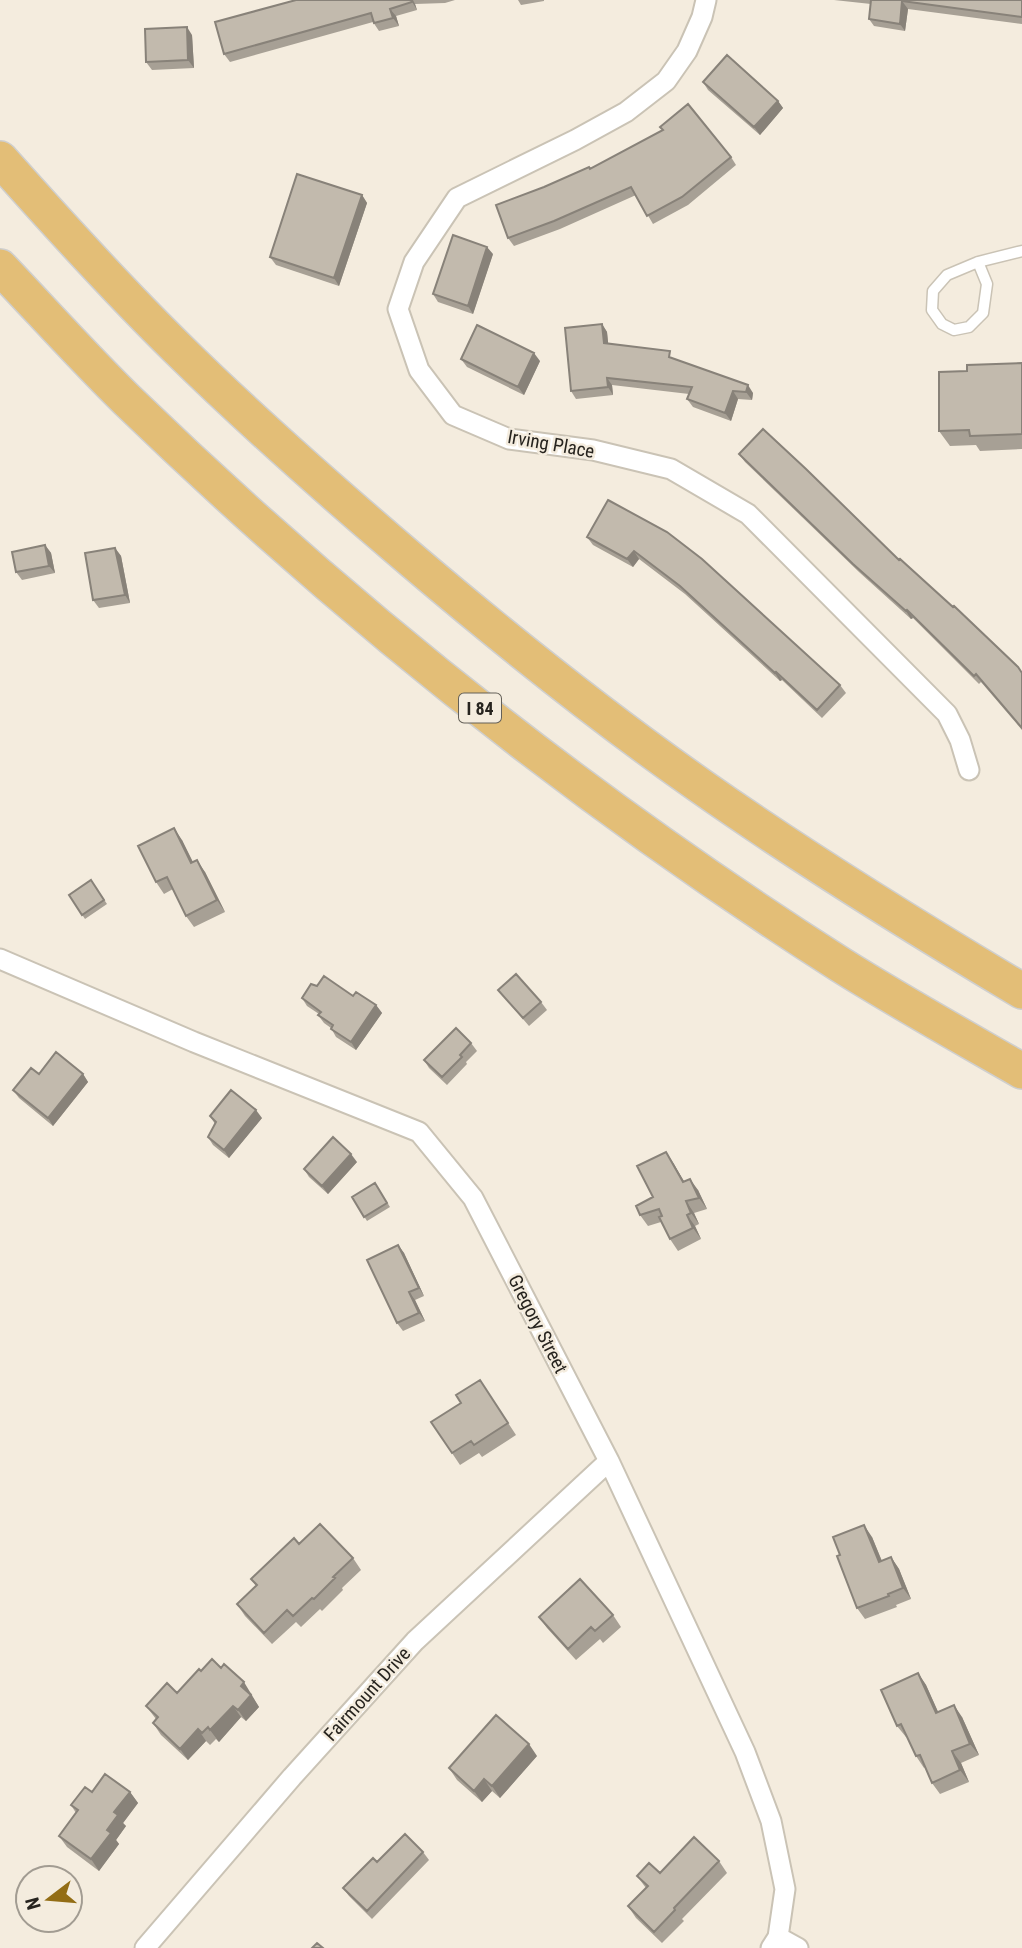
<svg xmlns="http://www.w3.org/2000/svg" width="1022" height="1948" viewBox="0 0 1022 1948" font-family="'Roboto Condensed',sans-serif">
<rect width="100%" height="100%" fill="#f4ecde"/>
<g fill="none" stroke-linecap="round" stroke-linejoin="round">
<defs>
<path id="lane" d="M978,262l9,22 -4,29 -14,14 -15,3 -12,-6 -10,-14 1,-19 14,-16 31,-13 44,-11"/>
<path id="street" d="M706,0l-4,17 -15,34 -21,30 -40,31 -51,28 -118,58 -43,64 -16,47 21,61 34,45 56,24 84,11 78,19 77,45 199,200 13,26 9,30
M0,959l194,83 225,90 54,66 136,263 136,291 26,69 14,68 -7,48 -7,11
M778,1937l20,11
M145,1948l147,-171 123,-136 194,-180"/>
<path id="highway" d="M0,159c57,64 116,129 177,189 76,75 156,145 237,214 93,79 188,155 288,225 104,73 211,139 320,204
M0,267c42,44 83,90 127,133 218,211 458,402 714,565 59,37 120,71 181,106"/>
</defs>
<use href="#lane" stroke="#cac3b5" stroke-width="13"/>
<use href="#street" stroke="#cac3b5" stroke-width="23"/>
<use href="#highway" stroke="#cfcfce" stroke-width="38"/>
<use href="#lane" stroke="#fff" stroke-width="10"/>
<use href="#street" stroke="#fff" stroke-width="19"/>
<use href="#highway" stroke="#e3be77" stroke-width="35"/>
</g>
<path fill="#a7a095" d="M296,0h159l-10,3 -30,1 2,6 -21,6 3,10 -20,5 -6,-9 -143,40 -6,-8z
M518,0h26v1l-23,4z
M834,0h188v24l-114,-15 -3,22 -31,-5 -5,-7 2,-15z
M192,35l2,33 -42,2 -6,-8z
M703,82l75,19 5,7 -23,27 -52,-45z
M731,157l5,8 -48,40 -35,19 -17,-29 -76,34 -46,17 -6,-8 82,-69z
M362,195l5,8 -28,83 -63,-21 -6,-8z
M493,254l-20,60 -35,-12 -5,-8z
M602,324l5,8 1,12 68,15 77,34 -1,7 -14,-1 -7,22 -38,-14 -6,-8 2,-5 -77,-9 1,10 -37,4 -5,-8z
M461,359l79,2 -16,34 -57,-28z
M1022,363v86l-42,2 -4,-6 -26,1 -11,-15 28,-60z
M739,454l160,106 123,113v57l-41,-48 -2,2 -66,-66 -2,1 -52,-47 -114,-110z
M608,500l232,185 6,8 -24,25 -40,-38 -2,1 -95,-87 -46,-35 -6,8 -40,-22 -6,-8z
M45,545l6,8 4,20 -33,7 -6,-8z
M115,548l6,8 9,47 -31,5 -6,-8z
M182,840l11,22 12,10 20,40 -31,15 -8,-11 -13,-27 -9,5 -8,-12z
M91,880l16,24 -22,15 -16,-24z
M498,990l43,12 6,8 -18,16z
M353,996l23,9 6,8 -26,37 -20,-13 -5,-9 -7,-5 -6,-8 1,-1 -12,-8 -5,-8z
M471,1043l6,8 -11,11 1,2 -20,21 -18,-17 -5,-8z
M39,1074h44l5,8 -35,44 -34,-28 -6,-8z
M210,1116l52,2 -33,40 -16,-13 -5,-8 7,-13z
M666,1152l18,29 14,9 9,19 -13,4 5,11 -4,2 6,13 -23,12 -8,-12 -9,-17 -13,4 -8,-11 13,-18z
M357,1162l-29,32 -19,-17 -5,-8z
M375,1183l15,24 -23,14 -15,-24z
M398,1245l6,8 20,43 -9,4 10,21 -22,10 -6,-8z
M480,1380l36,55 -34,22 -3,-4 -19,12 -8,-12 9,-50z
M872,1537l10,24 9,-4 8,12 12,30 -15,6 1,2 -32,12 -8,-11z
M299,1544l54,14 8,12 -19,18 1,2 -21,21 -2,-2 -19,18 -5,-5 -24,22 -27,-28 -8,-12 19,-18 -5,-7z
M613,1615l8,12 -18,16 -3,-4 -24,21 -29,-32 -8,-11z
M221,1668l31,26 -1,1 8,12 -13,14 -5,-4 -22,25 -3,-3 -6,6 -4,-4 -18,19 -27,-25 -8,-12 3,-4 -10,-13 31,-13 24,-22z
M918,1673l8,12 12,27 24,5 17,38 -18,8 8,19 -29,12 -8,-11 -7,-16 -1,1 -8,-12 -9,-19h-1l-9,-11z
M537,1756l-37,42 -8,-7 -10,11 -25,-22 -8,-12z
M92,1792h38l8,11 -15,20 3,3 -10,14 3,4 -20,27 -32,-24 -8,-11 17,-23 -5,-8z
M423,1852l6,8 -57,59 -23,-23 -6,-8z
M719,1861l8,12 -45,46 2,2 -22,22 -26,-25 -8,-12 18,-18 -9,-12 23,-3z"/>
<path fill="#888279" d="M411,0h2l2,4 2,6z
M902,1l6,8 -3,22 -5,-7z
M390,9l6,7 3,10 -6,-8z
M187,27l5,8 2,33 -6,-8z
M778,101l5,7 -23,27 -6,-8z
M362,195l5,8 -28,83 -5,-8z
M487,247l6,7 -20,60 -5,-8z
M602,324l5,8 2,19 -5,-8z
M534,353l6,8 -16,34 -6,-8z
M607,378l5,7 1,10 -5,-8z
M748,385l5,8 -1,7 -6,-8z
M733,391l5,8 -7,22 -6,-8z
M45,545l6,8 4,20 -6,-7z
M115,548l6,8 9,47 -5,-8z
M634,551l5,8 -6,8 -6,-8z
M907,610l6,8 -2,1 -5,-8z
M776,672l6,8 -2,1 -5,-8z
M174,828l8,12 17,35 -8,-12z
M197,860l8,12 20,40 -8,-12z
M376,1005l6,8 -26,37 -5,-8z
M83,1074l5,8 -35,44 -5,-8z
M256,1110l6,8 -33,40 -5,-8z
M666,1152l8,12 17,30 -8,-12z
M351,1154l6,8 -29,32 -6,-8z
M690,1179l8,11 9,19 -8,-11z
M686,1201l8,12 5,11 -8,-11z
M687,1215l8,11 6,13 -8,-11z
M398,1245l6,8 20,43 -5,-8z
M409,1292l6,8 10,21 -6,-8z
M864,1525l8,12 15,37 -8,-12z
M891,1557l8,12 12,30 -8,-11z
M918,1673l8,12 18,40 -8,-12z
M244,1682l15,25 -13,14 -8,-11 3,-24z
M954,1705l8,12 17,38 -9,-11z
M233,1706l8,11 -22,25 -9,-12z
M198,1729l8,12 -18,19 -8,-11z
M529,1744l8,12 -37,42 -8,-12z
M952,1751l9,12 8,19 -9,-12z
M484,1779l8,12 -10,11 -8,-11z
M130,1792l8,11 -15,20 3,3 -10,14 3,4 -20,27 -8,-12 16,-29 7,-18z"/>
<path fill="#c2baad" stroke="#888279" stroke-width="2" d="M296,0h115l1,2 -22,7 3,9 -19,5 -3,-10 -147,41 -9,-32z
M871,0h151v17l-120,-16 -2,23 -31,-5z
M187,27l1,33 -42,2 -1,-33z
M727,55l51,46 -24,26 -51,-45z
M688,104l43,53 -49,40 -35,19 -16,-29 -77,34 -46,17 -12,-33 48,-18 45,-20 1,2 73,-39 -3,-3z
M297,174l65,21 -28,83 -64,-21z
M453,235l34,12 -19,59 -35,-12z
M602,324l2,19 66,8 -1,6 79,28 -2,7 -13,-1 -8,22 -38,-14 5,-12 -85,-9 1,9 -37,4 -6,-63z
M477,325l57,28 -16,34 -57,-28z
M1022,363v71l-52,2 -1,-6 -30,1v-59l28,-1v-6z
M763,429l43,40 93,91 1,-1 53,48 1,-1 64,61 4,6v55l-46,-54 -2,2 -67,-66 -1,1 -53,-47 -114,-110z
M608,500l59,32 35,27 138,126 -23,25 -41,-38 -1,1 -95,-87 -46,-35 -7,8 -40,-22z
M45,545l4,21 -33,6 -4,-20z
M115,548l10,47 -32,5 -8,-47z
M174,828l17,35 6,-3 20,40 -31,16 -19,-39 -11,5 -18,-36z
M91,880l13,20 -22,15 -13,-20z
M516,974l25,28 -18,16 -25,-28z
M324,976l29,20 3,-4 20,13 -25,37 -20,-13 2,-4 -15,-10 3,-3 -19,-14 9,-14 6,2z
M456,1028l15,15 -11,12 2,2 -20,20 -18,-17z
M56,1052l27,22 -35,44 -35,-28 18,-22 8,6z
M231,1090l25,20 -32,40 -16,-13 8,-15 -6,-6z
M333,1137l18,17 -29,32 -18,-17z
M666,1152l17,30 7,-3 9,19 -13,3 5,12 -4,2 6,13 -23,11 -11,-22 3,-1 -3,-7 -19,6 -4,-9 17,-9 -16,-31z
M375,1183l12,20 -23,14 -12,-20z
M398,1245l21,43 -10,4 10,21 -22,10 -30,-63z
M480,1380l28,43 -34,22 -3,-4 -19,12 -21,-31 30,-19 -5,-8z
M320,1524l33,34 -20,19 2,1 -21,21 -2,-1 -19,18 -6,-6 -23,23 -27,-29 20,-19 -6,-6 43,-41 5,6z
M864,1525l15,37 12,-5 12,31 -15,6 1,2 -32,12 -20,-52 3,-1 -7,-18z
M580,1579l33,36 -18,16 -4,-4 -23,22 -29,-32z
M212,1659l9,9 3,-4 20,18 -3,4 10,9 -13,15 -5,-4 -23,24 -2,-3 -6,6 -4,-4 -18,20 -27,-26 5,-6 -12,-11 21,-23 10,10 22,-24 2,2z
M918,1673l18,40 18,-8 16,39 -18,7 8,19 -28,13 -12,-28 -4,1 -15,-32 -4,2 -16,-36z
M496,1715l33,29 -37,42 -8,-7 -10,12 -25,-23z
M105,1774l25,18 -16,20 4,3 -11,15 4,3 -20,26 -32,-23 19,-26 -7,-5 14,-18 7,5z
M405,1834l18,18 -56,59 -24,-23 30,-30 4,4z
M694,1837l25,24 -45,47 1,2 -21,22 -26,-26 20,-20 -11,-10 12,-13 11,10z
M317,1943l6,5h-11z"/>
<g text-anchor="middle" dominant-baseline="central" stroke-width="5" stroke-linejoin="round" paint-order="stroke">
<rect fill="#f4ecde" stroke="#646058" stroke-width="2" x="459" y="693.5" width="42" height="29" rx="5"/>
<g font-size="18" font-weight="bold" fill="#27241f">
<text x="480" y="708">I 84</text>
</g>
<g font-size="19" fill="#27241f" stroke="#f4ecde">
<text transform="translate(551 444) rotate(10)">Irving Place</text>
<text transform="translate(538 1324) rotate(63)">Gregory Street</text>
<text transform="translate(367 1694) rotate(-48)">Fairmount Drive</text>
</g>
</g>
<g transform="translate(49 1899) rotate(254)"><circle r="33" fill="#f4ecde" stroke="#a29c92" stroke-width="2"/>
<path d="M0-5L12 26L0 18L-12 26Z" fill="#936d15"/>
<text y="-10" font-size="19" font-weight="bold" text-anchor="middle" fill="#27241f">N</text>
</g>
</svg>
